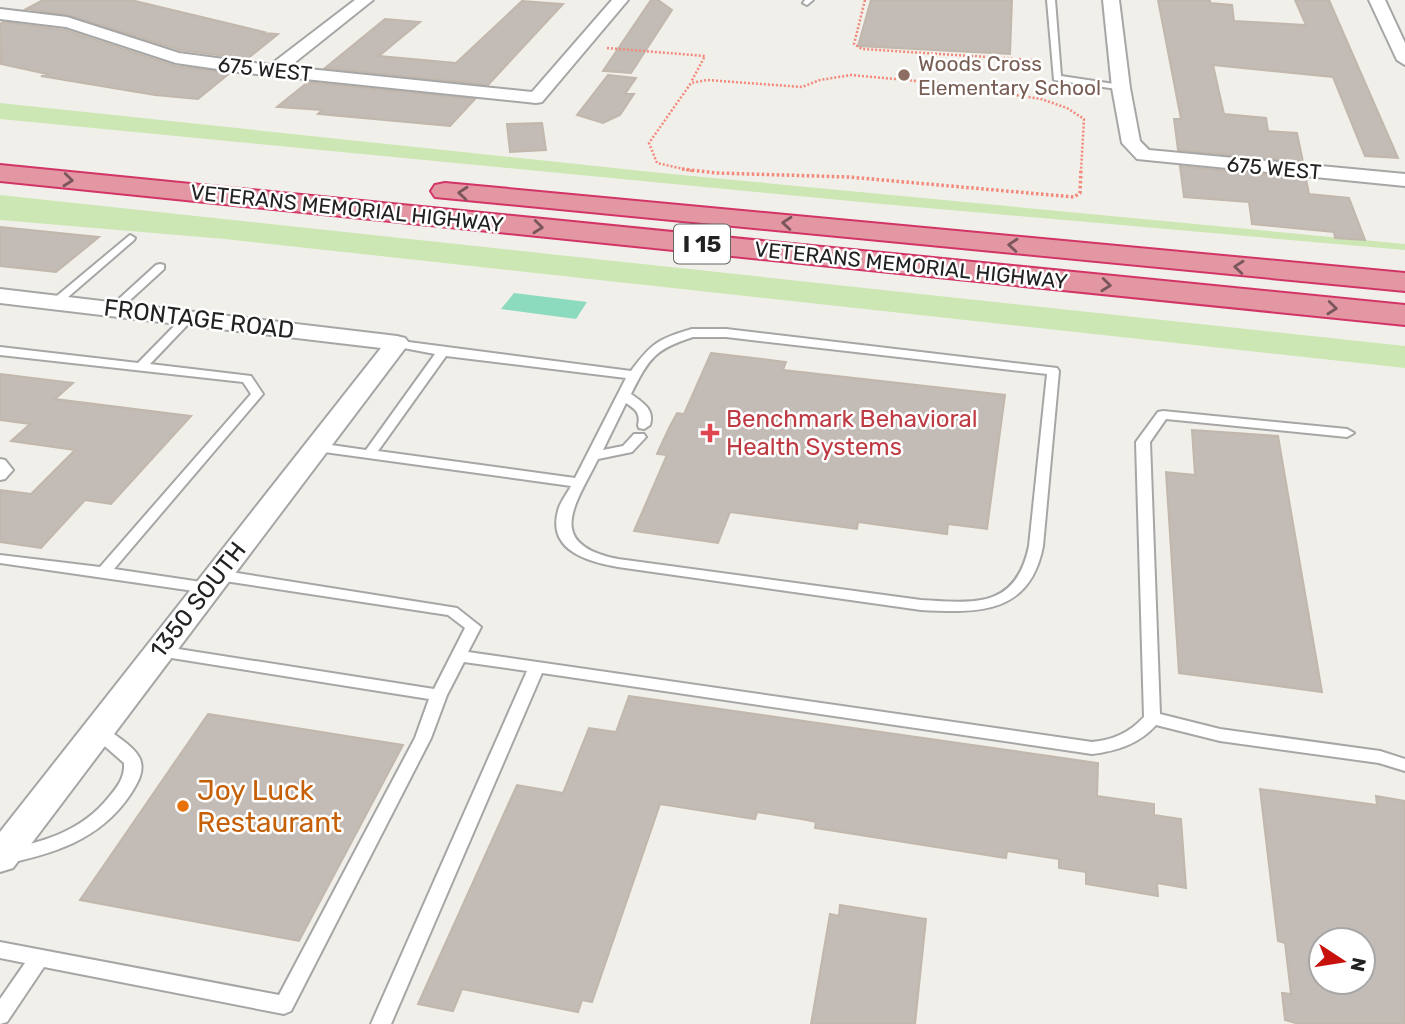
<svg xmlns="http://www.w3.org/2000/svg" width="1405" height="1024" viewBox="0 0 1405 1024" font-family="Rubik,sans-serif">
<rect width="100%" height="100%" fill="#f1efe9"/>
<path fill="#cce7b3" d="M0,103l671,71 734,70v6l-523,-46 -882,-85z
M0,195l1405,151v22l-1180,-129 -225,-19z"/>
<path fill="#8ddbbf" d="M514,293l73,9 -11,17 -75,-10z"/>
<path fill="#c2bbb6" stroke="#c2b7ac" stroke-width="2" fill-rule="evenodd" d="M43,0h88l133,32 -2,1 16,1 -31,25 -67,-9 -112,-35 -42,-6z
M651,0h7l14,10 -41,63 -28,-2z
M871,0h141l-2,54 -152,-8z
M1158,0h52v3l22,2 2,16 72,4 -11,-25h34l69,158 -33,-2 -32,-79 -120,-12 11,49 42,4 2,13 29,2 6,29 -125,-12 -4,-31h7z
M522,1l41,3 -75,81 -163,-17 60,-49 35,3 -41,34 77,7z
M3,22l62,8 110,36 55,7 -32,26 -43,-4 -114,-19 6,-2 -46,-10 -1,-40z
M608,75l28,3 -11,16h9l-14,21 -17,8 -26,-8z
M308,82l167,17 -25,27 -132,-12 4,-4 -45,-3z
M542,123l4,27 -36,2 -3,-28z
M1180,166l126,13 3,15 40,4 16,42 -30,-2 -1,-6 -82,-8 -3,-22 -65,-5z
M0,227l99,10 -43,35 -56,-6z
M711,353l75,9 -3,8 222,25 -18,134 -39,-5 -1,10 -89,-12 -1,7 -127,-17 -12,31 -84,-12 33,-76 -10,-1 12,-26 8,-15 7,1z
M0,374l73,9 -18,16 136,17 -80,88 -26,-4 -44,48 -41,-6v-52l31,4 44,-44 -64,-9 19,-17 -30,-4z
M1192,430l86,6 44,256 -143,-19 -13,-201 29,3z
M629,696l469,67 -1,33 57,8v11l27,4 5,69 -29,-5 1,13 -72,-12v-12l-27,-4v-9l-52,-8 -1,7 -191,-30 1,-6 -9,-2 -50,-8 -2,7 -95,-15 -68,198 -10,-2 -4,12 -116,-23 -9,22 -35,-7 99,-219 46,8 26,-65 27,4z
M208,714l195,31 -104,196 -219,-41z
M1260,789l117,16 -1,-9 29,5v223h-106l-14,-4 -3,-27 9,1 -6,-51 -7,-2zM1321,940h42v42h-42z
M840,905l86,14 -11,105h-104l19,-110 9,2z"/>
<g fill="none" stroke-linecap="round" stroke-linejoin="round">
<defs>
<path id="lane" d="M805,0h8l-6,5 -4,-2z
M1047,0h8l6,76 60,9 3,1v4l-70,-10z
M130,235l5,3 -1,2 -74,64h-8v-4z
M160,264l4,1v4l-46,42h-8v-4l46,-42z
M188,315l6,3 -2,2 -42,44 101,12 12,18 -149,175 94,14 7,5 -2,3 -5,2 -208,-30v-8l100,12 151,-173 -8,-12 -243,-27v-8l138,16 46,-47z
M692,329h34l331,39 2,3 -16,175c-13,68 -64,67 -122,64l-303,-43c-29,-5 -71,-16 -60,-56 2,-9 9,-17 13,-25l-254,-35 -7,-4 7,-4 49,7 69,-96 -42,-8v-6l238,31c21,-28 27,-32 61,-42zM693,337h33l321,37 -18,172c-13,63 -55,57 -108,54l-303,-41c-74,-15 -43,-54 -20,-100l34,-7 14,-15 -2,-3h-10l-11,12 -20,4 23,-47c9,6 15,10 12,22l1,3 5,1 6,-4c5,-16 -8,-23 -19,-31 18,-36 24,-45 62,-57zM446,356l180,22 -51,100 -197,-27z
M1163,411l184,18 7,4 -7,4 -181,-18 -16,23 10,272 60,15 160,22 25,8v12l-26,-8 -159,-22 -64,-16c-17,19 -39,26 -64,29l-550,-81 -151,351h-20l156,-353 -63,-9 -17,33 -16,43 -140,273 -7,3 -240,-47 -37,55 -7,2v-25l25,-36 -25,-5v-16l279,53 136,-257 14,-39 -270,-43 -6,-1 -2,-4 2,-4 6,-1 275,43 31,-61 -17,-13 -230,-35 -7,-5 2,-3 5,-2 239,38 24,19 -13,25 624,90c21,-2 37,-9 52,-25l-8,-275 22,-30z
M0,459l5,1 8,10 -8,9 -5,1z
M98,725l6,2c11,8 31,20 36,32 5,13 -3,25 -10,36 -31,46 -78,59 -130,70v-14c43,-9 81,-19 109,-54 9,-11 16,-20 15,-34l-32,-28 -2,-4 2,-4z"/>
<path id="street" d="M355,0h18l-84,67 243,25 80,-92h16l-86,102 -6,1 -298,-31 -62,-9 -110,-36 -66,-8v-10l67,8 112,36 91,12z
M1103,0h16l11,88 10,53 9,9 256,24v12l-268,-27 -15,-16 -10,-55z
M1369,0h16l20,43v22l-8,-5z
M0,289l397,47 8,2 4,5 -396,525 -13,4v-40l381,-484 -381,-45z"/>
<path id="highway" d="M0,165l1405,140v20l-1405,-144z
M445,183l960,90v18l-970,-94 -4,-6 4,-6z"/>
</defs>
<use href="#lane" stroke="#a6a6a6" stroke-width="4"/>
<use href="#street" stroke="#a6a6a6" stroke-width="4"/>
<use href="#highway" stroke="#d23466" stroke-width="4"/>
<path stroke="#f2897a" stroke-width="2.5" stroke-dasharray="2 2" stroke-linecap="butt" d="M865,0l-11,44 8,5 172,11
M607,48l98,8 -14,26
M692,171l-35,-8 -8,-20 42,-60 16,-3 95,7 18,-7 31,-5 87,8 103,16 26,9 17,11 -3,52"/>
<path stroke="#f2897a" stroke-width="3.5" stroke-dasharray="2.5 2.5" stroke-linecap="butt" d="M682,169l35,4 132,4 225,20 6,-4 1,-24"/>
<use href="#lane" fill="#fff" fill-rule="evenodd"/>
<use href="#street" fill="#fff" fill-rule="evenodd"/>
<use href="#highway" fill="#e397a3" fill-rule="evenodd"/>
</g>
<defs><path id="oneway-chevron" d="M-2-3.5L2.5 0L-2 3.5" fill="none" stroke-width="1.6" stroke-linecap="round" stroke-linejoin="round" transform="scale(1.75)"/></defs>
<g stroke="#79575c">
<use href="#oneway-chevron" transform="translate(68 180) rotate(6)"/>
<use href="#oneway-chevron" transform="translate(463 193) rotate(-175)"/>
<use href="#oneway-chevron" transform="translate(787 223) rotate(-175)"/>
<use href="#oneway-chevron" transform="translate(538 227) rotate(6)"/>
<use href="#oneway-chevron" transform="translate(1013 245) rotate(-175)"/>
<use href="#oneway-chevron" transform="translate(1239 267) rotate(-175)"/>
<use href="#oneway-chevron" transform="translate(1106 285) rotate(6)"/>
<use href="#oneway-chevron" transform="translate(1332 308) rotate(6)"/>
</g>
<circle fill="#8d6e63" stroke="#fff" stroke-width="2.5" cx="904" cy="75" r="7"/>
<path fill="#e0444e" stroke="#fff" stroke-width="2.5" d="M706.5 422.5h7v7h7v7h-7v7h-7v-7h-7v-7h7z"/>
<circle fill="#e8710a" stroke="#fff" stroke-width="2.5" cx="183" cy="806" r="7"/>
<g text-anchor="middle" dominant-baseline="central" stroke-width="5" stroke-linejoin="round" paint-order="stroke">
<g font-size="21" fill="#785e54" stroke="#fff" text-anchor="start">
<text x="918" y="63">Woods Cross<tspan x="918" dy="24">Elementary School</tspan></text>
</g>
<g font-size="21" fill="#222" stroke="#fff">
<text transform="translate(265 69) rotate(6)">675 WEST</text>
<text transform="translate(1274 168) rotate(5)">675 WEST</text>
<text transform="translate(347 208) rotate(6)">VETERANS MEMORIAL HIGHWAY</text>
<text transform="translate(911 265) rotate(6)">VETERANS MEMORIAL HIGHWAY</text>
</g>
<rect fill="#fff" stroke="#646464" stroke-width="2" x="674" y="224.5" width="56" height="39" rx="5"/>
<g font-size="23" font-weight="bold" fill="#222">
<text x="702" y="244">I 15</text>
</g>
<g font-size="24" fill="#222" stroke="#fff">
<text transform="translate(199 319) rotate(7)">FRONTAGE ROAD</text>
<text transform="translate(198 600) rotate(-52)">1350 SOUTH</text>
</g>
<g font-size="24" fill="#be3a42" stroke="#fff" text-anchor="start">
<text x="726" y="419">Benchmark Behavioral<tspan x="726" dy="28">Health Systems</tspan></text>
</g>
<g font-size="28" fill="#c56008" stroke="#fff" text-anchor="start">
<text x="197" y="790">Joy Luck<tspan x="197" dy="32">Restaurant</tspan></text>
</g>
</g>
<g transform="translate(1342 961) rotate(102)"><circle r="33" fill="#ffffff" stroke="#a7a7a7" stroke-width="2"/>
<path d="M0-5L12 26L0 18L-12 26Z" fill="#c7110c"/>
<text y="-10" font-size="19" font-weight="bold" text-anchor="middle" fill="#222222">N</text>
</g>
</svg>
